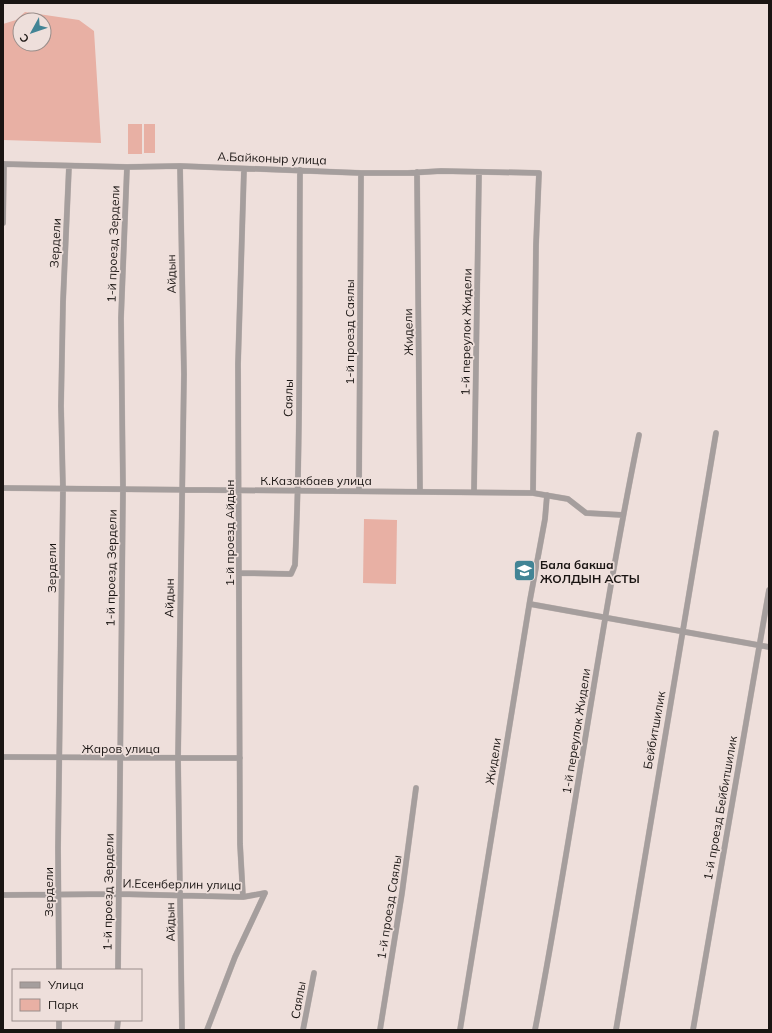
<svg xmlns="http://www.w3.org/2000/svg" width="772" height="1033" viewBox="0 0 772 1033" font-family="Mulish,sans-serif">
<rect width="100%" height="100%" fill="#eedfdb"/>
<path fill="#e8b0a4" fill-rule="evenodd" d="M25,12l54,8 15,11 7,112 -98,-3v-116l13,-4zM20,20h24v24h-24z
M128,124h14v30h-14z
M144,124h11v29h-11z
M364,519l33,1 -1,64 -33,-1z"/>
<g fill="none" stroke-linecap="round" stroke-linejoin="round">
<defs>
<path id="minor" d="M3,164l124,3 53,-1 181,7h47l33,-2 98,2 -3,72 -3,248
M180,166l4,208 -6,385 4,271
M417,172l3,320
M3,223l1,-59
M3,488l530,5 35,6 18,14 37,2
M359,491l2,-318
M474,492l5,-320
M240,573l51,1 4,-9c6,-131 4,-263 5,-395
M530,604l239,43
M3,757l237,1
M3,895l116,-1 124,3 22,-4
M243,897l-3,-53 -2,-480 6,-195
M59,970l-1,-122 5,-359 -2,-83 2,-104 6,-136
M118,970l5,-481 -2,-171 6,-151
M59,1030v-10
M117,1030l1,-10
M207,1030l28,-73 30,-64
M303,1030l11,-57
M380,1030l22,-137 14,-105
M460,1030l70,-430 15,-81 2,-24
M535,1030c38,-198 64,-398 104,-595
M616,1030l100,-597
M693,1030l76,-440"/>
</defs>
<use href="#minor" stroke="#c8bbb7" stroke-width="6"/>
<use href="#minor" stroke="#a59e9d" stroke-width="5.5"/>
</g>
<defs>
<symbol id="school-square" viewBox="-11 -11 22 22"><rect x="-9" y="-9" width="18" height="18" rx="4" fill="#428495" stroke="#eedfdb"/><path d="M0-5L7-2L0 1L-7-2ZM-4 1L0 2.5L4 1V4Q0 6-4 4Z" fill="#fff"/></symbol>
</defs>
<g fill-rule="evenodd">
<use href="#school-square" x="512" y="558" width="25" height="25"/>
</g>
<g text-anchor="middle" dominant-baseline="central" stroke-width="3.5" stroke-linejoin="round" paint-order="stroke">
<g font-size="12" fill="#1a1513" stroke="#eedfdb">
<text transform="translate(272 158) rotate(2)">А.Байконыр улица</text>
<text transform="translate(55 243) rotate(-87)">Зердели</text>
<text transform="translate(113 244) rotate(-88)">1-й проезд Зердели</text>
<text transform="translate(171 274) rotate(-91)">Айдын</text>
<text transform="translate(349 332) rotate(-90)">1-й проезд Саялы</text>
<text transform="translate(408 332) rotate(-91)">Жидели</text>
<text transform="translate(466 332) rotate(-89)">1-й переулок Жидели</text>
<text transform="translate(288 398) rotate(-89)">Саялы</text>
<text x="316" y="480">К.Казакбаев улица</text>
<text transform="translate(229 533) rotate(-90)">1-й проезд Айдын</text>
<text transform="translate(51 568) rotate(-90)">Зердели</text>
<text transform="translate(111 568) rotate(-89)">1-й проезд Зердели</text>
<text transform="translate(169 598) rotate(-89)">Айдын</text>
<text transform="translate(654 730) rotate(-80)">Бейбитшилик</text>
<text transform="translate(576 731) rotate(-81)">1-й переулок Жидели</text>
<text x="121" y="748">Жаров улица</text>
<text transform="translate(493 761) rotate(-81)">Жидели</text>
<text transform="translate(720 808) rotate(-80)">1-й проезд Бейбитшилик</text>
<text transform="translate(182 884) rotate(1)">И.Есенберлин улица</text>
<text transform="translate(48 892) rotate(-90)">Зердели</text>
<text transform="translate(108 892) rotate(-89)">1-й проезд Зердели</text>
<text transform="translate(389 907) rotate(-81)">1-й проезд Саялы</text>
<text transform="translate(170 922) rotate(-91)">Айдын</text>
<text transform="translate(298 1000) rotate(-80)">Саялы</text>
</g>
<g font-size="12" font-weight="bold" fill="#1a1513" stroke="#eedfdb" text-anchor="start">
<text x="540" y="564">Бала бакша<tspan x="540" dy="14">ЖОЛДЫН АСТЫ</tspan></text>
</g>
</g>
<rect width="772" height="1033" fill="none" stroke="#1a1513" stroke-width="8"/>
<rect x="12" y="969" width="130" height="52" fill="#eedfdb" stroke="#998e8b"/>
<rect x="20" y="982" width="20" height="6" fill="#a59e9d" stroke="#998e8b"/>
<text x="48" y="989" font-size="12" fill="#1a1513">Улица</text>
<rect x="20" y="999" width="20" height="12" fill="#e8b0a4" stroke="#998e8b"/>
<text x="48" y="1009" font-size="12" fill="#1a1513">Парк</text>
<g transform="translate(32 32) rotate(230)"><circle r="19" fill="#eedfdb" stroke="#998e8b"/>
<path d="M0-3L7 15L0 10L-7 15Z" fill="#428495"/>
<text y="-6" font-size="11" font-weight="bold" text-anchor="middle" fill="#1a1513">С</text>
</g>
</svg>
